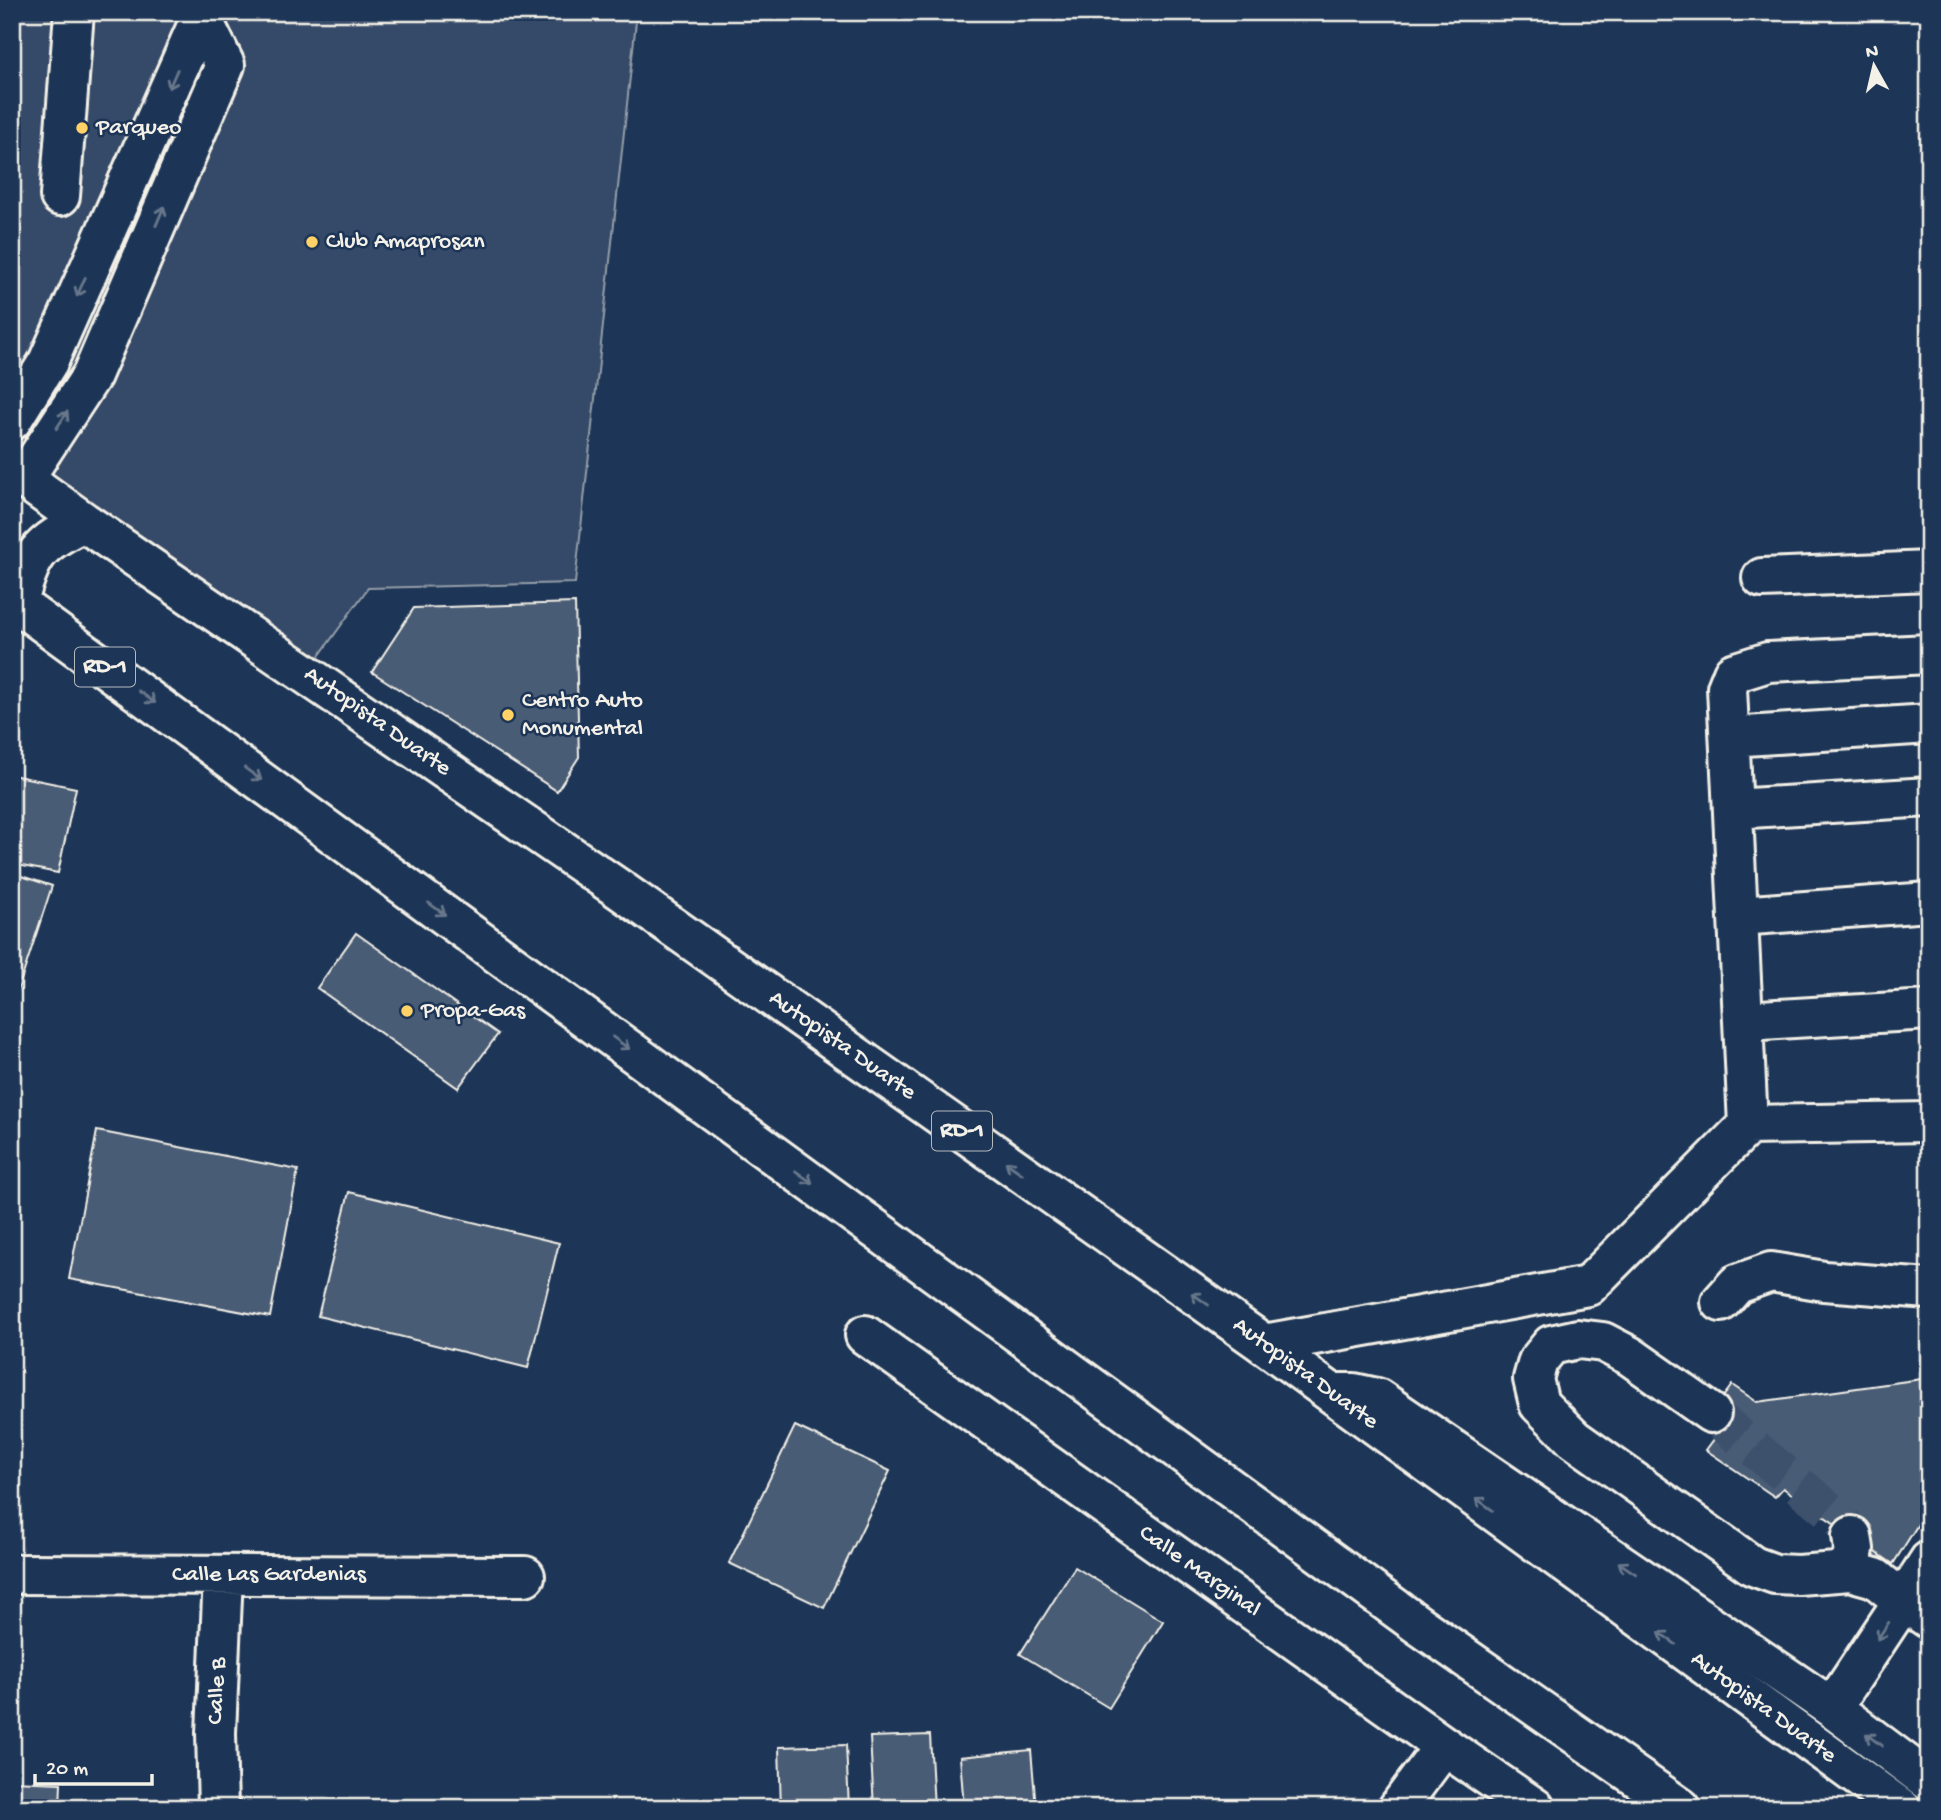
<svg xmlns="http://www.w3.org/2000/svg" width="1941" height="1820" viewBox="0 0 1941 1820" font-family="'Gochi Hand',sans-serif">
<rect width="100%" height="100%" fill="#1d3557"/>
<filter id="ink" filterUnits="userSpaceOnUse"><feTurbulence type="fractalNoise" baseFrequency=".0143" numOctaves="2"/><feDisplacementMap in="SourceGraphic" scale="14" xChannelSelector="R" yChannelSelector="G"/><feConvolveMatrix kernelMatrix="1 2 1 2 8 2 1 2 1" color-interpolation-filters="sRGB"/></filter>
<g filter="url(#ink)">
<path fill="#354a67" stroke="#949ea8" stroke-width="2" d="M12,12h625l-62,571 -207,5 -62,86 -294,-203z"/>
<path fill="#485b74" stroke="#f4f1e8" stroke-width="2" d="M575,603l4,154 -22,34 -185,-119 42,-64z
M12,775l64,13 -18,85 -46,-9z
M12,873l40,13 -40,122z
M356,933l142,101 -40,54 -141,-100z
M97,1131l201,39 -28,147 -201,-38z
M349,1192l210,51 -31,125 -210,-52z
M1929,1378v129l-36,57 -110,-76 -8,9 -69,-47 11,-15 -12,-14 27,-36 25,17z
M795,1426l95,45 -66,137 -95,-45z
M1075,1567l88,54 -54,87 -89,-54z
M930,1735l4,73h-60l-4,-71z
M846,1745l3,63h-68l-2,-61z
M1031,1750l5,58h-72l-4,-51z
M12,1781l49,2 -1,25h-48z"/>
<g fill="none" stroke-linecap="round" stroke-linejoin="round">
<path stroke="#3d516d" stroke-width="38" stroke-dasharray="38 19" stroke-linecap="butt" d="M1711,1413l130,107 11,16"/>
<defs>
<path id="minor" d="M60,196l14,-184
M12,420l36,-58 153,-345
M25,477l67,-102 133,-310 -26,-53
M1762,578l167,-7
M1730,737l199,-13
M1733,809l196,-12
M1738,916l191,-14
M1744,1021l185,-11
M1748,1125l181,-3
M1721,1302l16,-18 34,-12 53,9 105,8
M865,1335l579,411 91,62
M1264,1344l324,-58 160,-161 -21,-437 6,-15 35,-11 161,-8
M1332,1393h22l23,5 455,310 97,73
M1711,1413l-81,-57 -27,-14 -25,-3 -27,6 -13,16 -5,18 6,25 35,35 179,127 22,8 23,1 52,-4 4,-22 -2,-13
M1850,1571l25,7 28,23 26,-40
M12,1574l513,2
M1832,1708l71,-107 26,18
M218,1808l-2,-75 7,-158
M1398,1808l46,-62"/>
<path id="highway" d="M12,470l72,52 535,367 645,455 637,464
M12,600l1405,1024 264,184
M18,604c11,-48 20,-61 66,-82"/>
</defs>
<use href="#minor" stroke="#f4f1e8" stroke-width="44"/>
<use href="#highway" stroke="#f4f1e8" stroke-width="44"/>
<use href="#minor" stroke="#1d3557" stroke-width="38"/>
<use href="#highway" stroke="#1d3557" stroke-width="38"/>
</g>
<defs><path id="oneway-shaft" d="M-6 0H5M1.5-3L5.5 0L1.5 3" fill="none" stroke-width="1.6" stroke-linecap="round" stroke-linejoin="round" transform="scale(1.75)"/></defs>
<g stroke="#68778a">
<use href="#oneway-shaft" transform="translate(173 79) rotate(114)"/>
<use href="#oneway-shaft" transform="translate(160 216) rotate(-67)"/>
<use href="#oneway-shaft" transform="translate(81 287) rotate(114)"/>
<use href="#oneway-shaft" transform="translate(62 420) rotate(-57)"/>
<use href="#oneway-shaft" transform="translate(147 697) rotate(36)"/>
<use href="#oneway-shaft" transform="translate(253 774) rotate(36)"/>
<use href="#oneway-shaft" transform="translate(437 909) rotate(36)"/>
<use href="#oneway-shaft" transform="translate(621 1043) rotate(36)"/>
<use href="#oneway-shaft" transform="translate(1014 1168) rotate(-145)"/>
<use href="#oneway-shaft" transform="translate(804 1177) rotate(36)"/>
<use href="#oneway-shaft" transform="translate(1200 1299) rotate(-145)"/>
<use href="#oneway-shaft" transform="translate(1484 1504) rotate(-144)"/>
<use href="#oneway-shaft" transform="translate(1627 1568) rotate(-146)"/>
<use href="#oneway-shaft" transform="translate(1883 1631) rotate(124)"/>
<use href="#oneway-shaft" transform="translate(1667 1638) rotate(-144)"/>
<use href="#oneway-shaft" transform="translate(1874 1740) rotate(-143)"/>
</g>
</g>
<g fill="#ffd166" stroke="#1d3557" stroke-width="2.5">
<circle cx="82" cy="128" r="7"/>
<circle cx="312" cy="242" r="7"/>
<circle cx="508" cy="715" r="7"/>
<circle cx="407" cy="1011" r="7"/>
</g>
<g text-anchor="middle" dominant-baseline="central" stroke-width="5" stroke-linejoin="round" paint-order="stroke">
<g fill="#1d3557" stroke="#b4b9bc" stroke-width="2">
<rect x="75" y="647.5" width="60" height="39" rx="5"/>
<rect x="932" y="1111.5" width="60" height="39" rx="5"/>
</g>
<g font-size="23" font-weight="bold" fill="#f4f1e8">
<text x="105" y="667">RD-1</text>
<text x="962" y="1131">RD-1</text>
</g>
<g font-size="24" fill="#f4f1e8" stroke="#1d3557" text-anchor="start">
<text x="96" y="128">Parqueo</text>
<text x="326" y="242">Club Amaprosan</text>
<text x="522" y="701">Centro Auto<tspan x="522" dy="28">Monumental</tspan></text>
<text x="421" y="1011">Propa-Gas</text>
</g>
<g font-size="24" fill="#f4f1e8" stroke="#1d3557">
<text transform="translate(377 722) rotate(35)">Autopista Duarte</text>
<text transform="translate(842 1046) rotate(35)">Autopista Duarte</text>
<text transform="translate(1305 1374) rotate(36)">Autopista Duarte</text>
<text transform="translate(1199 1572) rotate(35)">Calle Marginal</text>
<text x="269" y="1575">Calle Las Gardenias</text>
<text transform="translate(218 1691) rotate(-87)">Calle B</text>
<text transform="translate(1763 1708) rotate(36)">Autopista Duarte</text>
</g>
</g>
<rect width="1941" height="1820" fill="none" stroke="#1d3557" stroke-width="42"/>
<rect x="21" y="21" width="1899" height="1778" fill="none" stroke="#f4f1e8" stroke-width="2.5" filter="url(#ink)"/>
<g transform="translate(1874 66) rotate(352)" stroke="#1d3557" stroke-width="5" paint-order="stroke">
<path d="M0-5L12 26L0 18L-12 26Z" fill="#f4f1e8"/>
<text y="-10" font-size="19" font-weight="bold" text-anchor="middle" fill="#f4f1e8">N</text>
</g>
<path d="M35 1774v10h117v-10" fill="none" stroke="#f4f1e8" stroke-width="3.5"/>
<text x="46" y="1774" font-size="21" fill="#f4f1e8" stroke="#1d3557" stroke-width="5" paint-order="stroke">20 m</text>
</svg>
